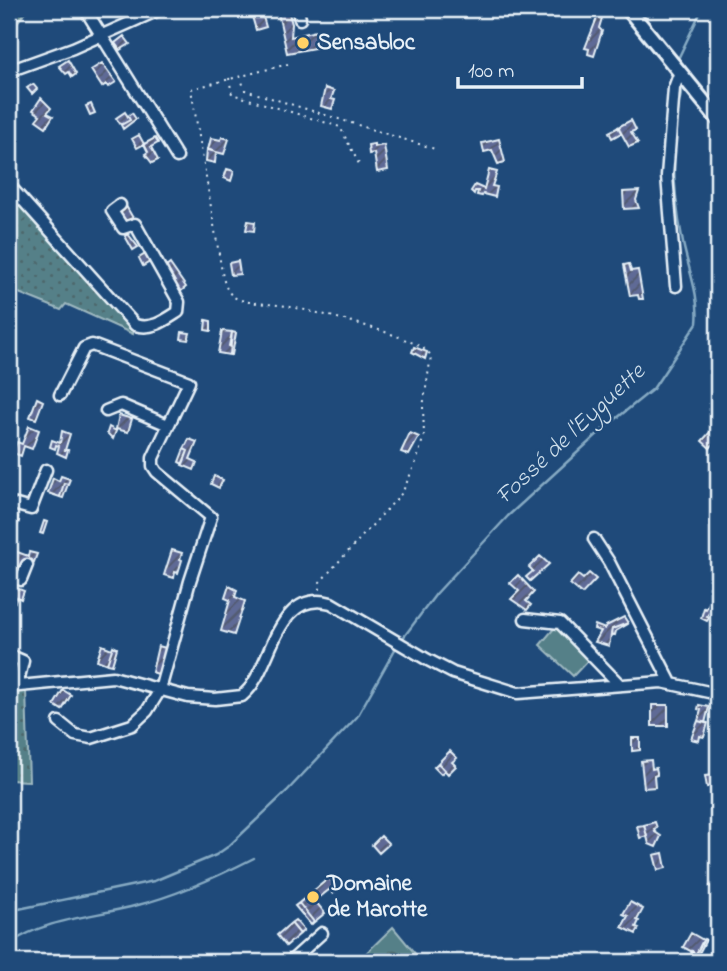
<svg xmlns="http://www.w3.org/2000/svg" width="727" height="971" viewBox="0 0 727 971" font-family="'Indie Flower',sans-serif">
<defs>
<pattern id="grass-dots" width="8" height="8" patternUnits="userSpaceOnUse" patternTransform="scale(1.75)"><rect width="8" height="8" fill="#548088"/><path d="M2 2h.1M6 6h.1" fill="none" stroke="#4e676c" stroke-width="1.8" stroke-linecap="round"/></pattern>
<pattern id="forest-crowns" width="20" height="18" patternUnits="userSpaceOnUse" patternTransform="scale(1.75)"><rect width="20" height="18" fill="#548088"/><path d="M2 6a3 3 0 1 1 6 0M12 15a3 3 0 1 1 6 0" fill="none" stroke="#4e676c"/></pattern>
<pattern id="building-hatch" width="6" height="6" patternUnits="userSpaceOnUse" patternTransform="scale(1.75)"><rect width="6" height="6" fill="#5e6b96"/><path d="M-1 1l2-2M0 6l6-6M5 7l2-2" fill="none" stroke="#51586c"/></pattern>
</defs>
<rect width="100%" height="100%" fill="#1f4a7a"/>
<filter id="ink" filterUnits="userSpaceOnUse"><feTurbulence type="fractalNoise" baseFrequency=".0143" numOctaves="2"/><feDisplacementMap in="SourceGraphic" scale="14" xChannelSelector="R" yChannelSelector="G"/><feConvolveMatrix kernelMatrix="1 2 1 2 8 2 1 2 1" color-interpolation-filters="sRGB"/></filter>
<g filter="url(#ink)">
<path fill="url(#grass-dots)" stroke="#9eb8c0" stroke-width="2" d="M9,9h19l-18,22 -1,6z
M9,190l125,138 -1,6 -67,-30 -5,6 -52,-21z
M26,690l3,91 -20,-1v-88z"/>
<path fill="url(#forest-crowns)" stroke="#9eb8c0" stroke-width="2" d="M393,927l29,35h-65z"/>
<path fill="#548088" stroke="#9eb8c0" stroke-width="2" d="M557,625l33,33 -17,18 -33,-31z"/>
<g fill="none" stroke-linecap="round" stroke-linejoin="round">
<path stroke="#86aac3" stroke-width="2.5" d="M677,61l25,-52
M403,638l33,-44 72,-78 93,-85 52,-42 44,-66c3,-27 -9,-55 -14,-80 -10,-50 -14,-107 0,-157l-3,-4
M9,911l145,-30 62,-26 13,-9 58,-55 70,-74 41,-73
M9,944c38,-26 85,-27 129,-39 40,-10 79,-28 116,-47"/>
</g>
<path fill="url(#building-hatch)" stroke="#e8f1f8" stroke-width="2" d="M261,10l5,17 -10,3 -5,-17z
M288,10l4,14 -1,13 25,-6 4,16 -33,6 -9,-40z
M595,16l7,2 -3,10 3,3 -8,25 -6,-2 1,-5 -4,-1 12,-30z
M124,36l6,8 -10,6 -5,-7z
M68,60l8,14 -4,3 -3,-5 -3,2 -7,-8z
M102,63l14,19 -8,5 -2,-3 -4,3 -11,-17z
M33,84l4,5 -5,5 -5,-6z
M325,88l9,3 -3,8 4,1 -3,9 -11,-3z
M41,98l10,10 -4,5 6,3 -7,11 -10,-7 4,-5 -7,-5z
M91,104l4,9 -5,2 -4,-9z
M125,112l5,8 -9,5 -5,-7z
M132,113l4,6 -13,10 -2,-4 9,-5 -2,-4z
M631,120l5,10 -5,2 7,11 -9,4 -11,-20z
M619,127l2,6 -9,5 -3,-6z
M139,135l5,9 -7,4 -5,-9z
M222,137l7,2 -5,15 -16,-4 3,-12 10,2z
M155,138l3,5 -7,4 7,13 -6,3 -7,-9 3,-2 -4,-8z
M499,139l6,23 -7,2 -6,-14 -8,2 -2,-9z
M374,144v3l10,-2 4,25 -11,2 -3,-19 -5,1 -1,-9z
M207,149l9,3 -1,11 -9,-2z
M227,169l7,2 -3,10 -7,-3z
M489,170l8,2 -5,14 5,1 -2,10 -12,-3 -1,2 -5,-1 1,-4h-3l-1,3 -3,-3 4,-6 9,4z
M639,191l-3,9 3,8 -15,1 -1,-17z
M126,206l7,12 -9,5 -7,-12z
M248,221l7,1 -1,9 -8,-1z
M128,234l10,13 -5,3 -8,-14z
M149,252l4,8 -10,6 -4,-8z
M238,261l2,13 -9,1 -2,-12z
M170,264l16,23 -6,5 -13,-22 -1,-3z
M629,264l2,7 7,-1 5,29h-4l-1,-4 -8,1 -6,-31z
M206,320l5,1v10l-6,-1z
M222,331l10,1 -2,23 -12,-2z
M182,332l8,1 -2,7 -7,-1z
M232,332l4,1 -4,22h-2l1,-8 -2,-1z
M414,347l13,5 -2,7 -13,-7z
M37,398l6,3 -7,18 -6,-2z
M119,415l13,4 -4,13 -12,-3z
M29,426l10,4 -7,19 -8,-3 -3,10 -8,-3 4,-11 5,2z
M109,427l7,4 -3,8 -6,-6z
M712,430l6,6v3l-8,9 -8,-7z
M62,431l8,3 -5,16h3l-2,7 -9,-4 2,-7 -3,-1 -1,4 -5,-2 2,-7 8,3z
M410,433l9,4 -10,18 -8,-3z
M189,439l8,3 -7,17 7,3 -3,8 -12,-5 6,-14 -4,-2z
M184,449l4,2 -5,13 -4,-2z
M61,476l9,3 -2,5 -4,-1 -4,14 -12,-4 5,-15 6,3z
M214,476l9,4 -4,8 -8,-4z
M64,483l4,1 -5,14 -3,-1z
M11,514l7,3 -1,3 2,1 -6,15 -4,-2z
M44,521l3,1 -4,12 -3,-1z
M9,549l19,7 1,-4 8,2 -3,8 -8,-2 -1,4 -4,-1 -2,4 -8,-2 -1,3z
M172,550l10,3 -2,6 2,1 -4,13 -3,-1 -1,6 -10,-3z
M540,556l9,8 -19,17 -4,-4 7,-6 -4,-4z
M589,573l7,6 -14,15 -12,-10 8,-9 5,4z
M518,575l16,17 -8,9 5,4 -4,5 -16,-11 8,-8 -9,-8z
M10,583l1,3 13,5 -3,8 -4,-2 -2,5 -6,-3z
M229,586l8,4 -2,7 10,4 -11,34 -13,-4 9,-31 -5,-2z
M712,597l6,4 -11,15 3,1 -3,4 -6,-3 3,-10 2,1z
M624,617l4,6 -16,6 -3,17 -14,-4 6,-11 -7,-2 1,-4 10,4 1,-3z
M628,623v1l-12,7 -1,4 -4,-1 1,-5z
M102,645l10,4 -5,15 -10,-4z
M113,646l4,2 -5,17 -5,-1z
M158,646l8,2 -8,26 -6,-2z
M63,690l8,5 -9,15 -8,-5z
M652,705h16v21h-16z
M699,705l10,2 -4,16 -7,-2 3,-11 -3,-1z
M698,721l10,2 -4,14 -4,-1 -1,5 -8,-2z
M632,738h8v12l-8,1z
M450,751l7,7 -5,4 4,4 -8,8 -10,-11z
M651,760l1,9 4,-1 1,4v3l-3,1 1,11 -11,1 -3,-27z
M438,763l7,7 -4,4 -7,-7z
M715,775l2,10 -10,2 -2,-11z
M655,822l2,6 -3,1 1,3 6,4 -5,11 -7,-3 -5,-19z
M644,825l3,11 -7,2 -3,-12z
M381,836l8,8 -10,9 -7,-8z
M663,853l3,15 -8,2 -4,-15z
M329,878l9,11 -5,4 -3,-4 -15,12 10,12 -11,9 -15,-19z
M718,878v17l-8,-9z
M630,902l13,7 -6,11 2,1 -3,6 3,1 -3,6 -14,-7 6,-11 -5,-2z
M299,903l15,19 -3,3 -16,-19z
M295,920l9,10 -4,4 -9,-11z
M291,923l9,11 -14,12 -9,-11z
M691,933l12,7 -7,14 -13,-7z
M704,939l2,1 -9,17 -6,-4 1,-2 4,3z"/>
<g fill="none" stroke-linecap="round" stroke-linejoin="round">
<defs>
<path id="minor" d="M85,9l92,148
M298,9l2,10
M9,71l64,-23 88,-39
M9,185l126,140c17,5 29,-4 43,-13l1,-10 -44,-78 -12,4 -11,-17 8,-6
M676,286l-9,-110 7,-88 6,-16
M106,411l15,-6 47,20
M9,503l22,6 15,-39
M594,539l15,23 62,121
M9,576l12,4 6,-15
M525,619l35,4 59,61
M9,655l14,6 -6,25
M9,687l104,-10 75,20 27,2 27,-3c4,-4 9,-8 11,-13 20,-29 28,-94 78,-80l97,57 25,13 65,20 144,-11 56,12
M59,722l16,13 16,3 41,-13 15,-14 13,-21 30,-109 21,-64 -54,-45 -4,-6v-8l36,-76 -97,-37 -8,3 -24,47
M290,962l32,-29"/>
<path id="major" d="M628,9l90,110"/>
</defs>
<use href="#minor" stroke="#e8f1f8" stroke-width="15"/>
<use href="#major" stroke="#e8f1f8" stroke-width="18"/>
<path stroke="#e8f1f8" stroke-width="2" stroke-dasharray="2 5" stroke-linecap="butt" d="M288,64l-97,25 32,189c3,9 5,17 15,21 16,6 36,4 53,8 25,5 131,30 140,49l-8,51 1,28 -7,25 -15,33 -82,89v10
M240,76l5,14 190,59
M229,78l3,16 108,33 20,39"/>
<use href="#minor" stroke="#1f4a7a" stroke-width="10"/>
<use href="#major" stroke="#1f4a7a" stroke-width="12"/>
</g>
</g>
<g fill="#ffd166" stroke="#1f4a7a" stroke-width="2.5">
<circle cx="303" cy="43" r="7"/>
<circle cx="313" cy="897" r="7"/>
</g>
<g text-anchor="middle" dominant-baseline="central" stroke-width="5" stroke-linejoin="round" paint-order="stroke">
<g font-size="23" font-weight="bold" fill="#e8f1f8" stroke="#1f4a7a" text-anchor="start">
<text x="317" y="43">Sensabloc</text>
<text x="327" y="884">Domaine<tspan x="327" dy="26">de Marotte</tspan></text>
</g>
<g font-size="24" font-style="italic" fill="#cfdfeb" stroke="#1f4a7a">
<text transform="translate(571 435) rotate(-43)">Fossé de l'Eyguette</text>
</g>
</g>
<rect width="727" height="971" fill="none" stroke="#1f4a7a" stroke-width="35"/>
<rect x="18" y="18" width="692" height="936" fill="none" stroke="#e8f1f8" stroke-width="2.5" filter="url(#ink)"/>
<path d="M458 77v10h124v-10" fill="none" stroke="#e8f1f8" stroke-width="3.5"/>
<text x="468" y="77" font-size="21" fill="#e8f1f8" stroke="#1f4a7a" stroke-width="5" paint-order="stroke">100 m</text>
</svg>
